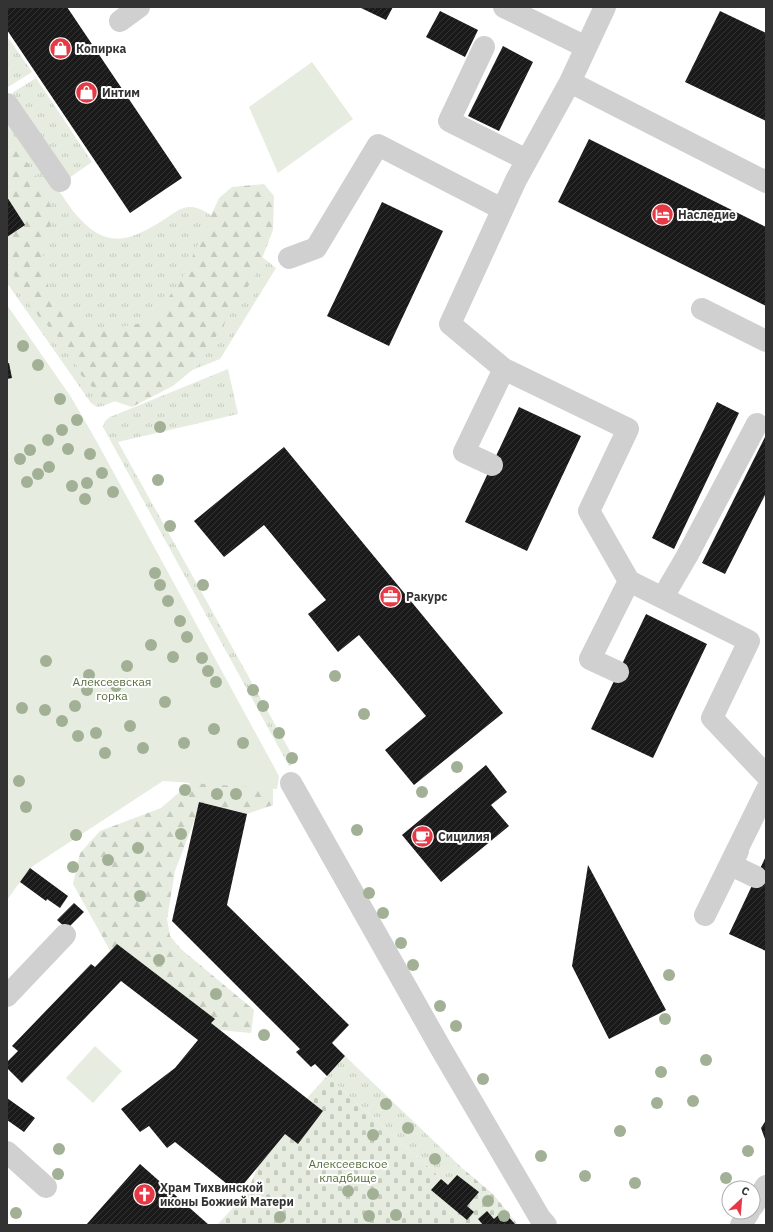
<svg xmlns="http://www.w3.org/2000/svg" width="773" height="1232" viewBox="0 0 773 1232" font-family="'IBM Plex Sans',sans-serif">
<defs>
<pattern id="grass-tufts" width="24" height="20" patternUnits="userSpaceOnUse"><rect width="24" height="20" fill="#e6ecdf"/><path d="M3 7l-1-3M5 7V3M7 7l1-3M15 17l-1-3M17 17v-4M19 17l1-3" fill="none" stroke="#c6cbc0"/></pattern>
<pattern id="forest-firs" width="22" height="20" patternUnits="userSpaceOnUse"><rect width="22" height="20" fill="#e6ecdf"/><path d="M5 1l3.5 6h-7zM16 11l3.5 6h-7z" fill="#c6cbc0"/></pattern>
<pattern id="cemetery-stones" width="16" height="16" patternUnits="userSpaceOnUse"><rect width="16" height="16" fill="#e6ecdf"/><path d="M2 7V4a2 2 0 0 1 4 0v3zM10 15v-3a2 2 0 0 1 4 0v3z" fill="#c6cbc0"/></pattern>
<pattern id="building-hatch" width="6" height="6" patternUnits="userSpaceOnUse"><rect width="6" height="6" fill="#1a1a1a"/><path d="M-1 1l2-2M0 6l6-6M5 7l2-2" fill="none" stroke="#333"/></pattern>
</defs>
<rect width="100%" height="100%" fill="#fff"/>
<path fill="url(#grass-tufts)" d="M9,39l23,33 -24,15 -1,-47z
M36,78l56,84 -23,16 -57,-85z
M7,118l66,93c32,39 54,32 92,8 8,-5 15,-12 25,-12 5,0 10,2 14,4 10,5 19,14 27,21 15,12 30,24 45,36l-56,91 -117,47 -6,1 -6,-4 -84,-120z
M228,369l10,45 -120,28 178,320 -7,4 -186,-339 2,-6 5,-4z
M345,1056l117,112 -14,17 -121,-109z"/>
<path fill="url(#forest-firs)" d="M7,132l41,62 4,27 -10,24 7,47 35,33 15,6 48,-9 12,-10 26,-39 34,-75 13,-11 32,-3 10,12 -1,34 -17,44 -59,92 -24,20 -41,21 -30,-10 -21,-22 -12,-26 -40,-44 -19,-40 -3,-4z
M235,744l26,16 12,29v16l-29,10 -46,-4 -23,60 -8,48 3,17 11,13 73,61 -3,23 -31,-3 -102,-65 -45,-81 7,-31 20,-22 61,-23z"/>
<path fill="url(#cemetery-stones)" d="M327,1076l121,109 14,-17 31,26 25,31h-301l30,-32 11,-27 27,-32 13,10 25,-33 -16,-13z"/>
<path fill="#e6ecdf" d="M312,62l41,57 -75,54 -29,-66z
M7,305l64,92 26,45 182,334 -2,13 -114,-8 -133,87 -23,32z
M95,1046l27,25 -29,32 -27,-25z"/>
<path fill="url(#building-hatch)" d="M7,7h60l115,171 -52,35 -123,-183z
M359,7h34l-7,13z
M440,11l38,19 -13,27 -39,-20z
M720,11l46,22v88l-81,-39z
M503,46l30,16 -34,69 -31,-15z
M589,139l177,88v79l-208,-104z
M7,197l18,28 -18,12z
M382,202l61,29 -54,115 -62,-30z
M7,363h2l3,15 -5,1z
M717,402l22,11 -65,136 -22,-11z
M519,407l62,29 -54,115 -62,-29z
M766,435v58l-41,81 -23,-11z
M284,447l219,266 -89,72 -29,-35 41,-34 -67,-81 -21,17 -30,-38 18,-14 -62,-75 -40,32 -30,-36z
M646,614l61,30 -54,114 -62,-29z
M486,765l21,27 -16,13 18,21 -68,56 -39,-47z
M199,802l48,12 -20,91 122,120 -17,18 13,13 -18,20 -12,-12 -4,3 -15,-15 4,-3 -128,-128z
M766,856v95l-37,-17z
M588,865l78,145 -57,29 -37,-73z
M30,868l38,28 -8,12 -13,-9 -1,2 -26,-19z
M74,903l10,9 -17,17 -10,-9z
M117,944l98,75 -4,4 112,88 -25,33 -13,-10 -48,58 -62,-50 -8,6 -18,-22 -9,6 -19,-23 54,-41 23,-28 -77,-59 -99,102 -15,-15v-6l11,-11 -6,-5 79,-82 4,3z
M7,1098l28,20 -11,14 -17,-12z
M766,1120v22l-5,-14z
M140,1164l69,61h-123z
M457,1175l22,17 -12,14 7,6 -7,8 -36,-30 10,-11 7,6z
M487,1211l7,8 9,-8 13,14h-33l-5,-6z"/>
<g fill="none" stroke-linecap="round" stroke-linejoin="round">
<path stroke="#d0d0d0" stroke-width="22" d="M504,7l82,40
M605,7l-35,75 -54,98 -66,144 54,45 124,60 -39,82 40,70 120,60 -37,77 54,57
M120,21l19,-14
M484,47l-35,74 78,39
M570,82l196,100
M7,104l53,77
M289,258l27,-10 62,-103 124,64
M702,309l64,32
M492,465l-28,-13 40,-83
M663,597l24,-41 70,-132
M618,672l-28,-13 39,-78
M291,783l149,264 100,171 6,7
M738,851l-7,14 25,12
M705,915l61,-124
M7,996l58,-61
M7,1152l39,35
M753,1206l13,-20
M741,1225l8,-13"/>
</g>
<g fill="#a2b095">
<circle cx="23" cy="346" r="6"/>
<circle cx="38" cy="365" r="6"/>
<circle cx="60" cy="399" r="6"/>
<circle cx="77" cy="420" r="6"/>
<circle cx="160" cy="427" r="6"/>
<circle cx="62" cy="430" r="6"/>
<circle cx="48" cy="440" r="6"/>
<circle cx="68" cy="449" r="6"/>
<circle cx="30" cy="450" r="6"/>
<circle cx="90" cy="454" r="6"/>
<circle cx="20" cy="459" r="6"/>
<circle cx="49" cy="467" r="6"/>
<circle cx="102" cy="473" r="6"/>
<circle cx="38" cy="474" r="6"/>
<circle cx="158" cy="480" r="6"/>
<circle cx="27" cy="482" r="6"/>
<circle cx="87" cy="483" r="6"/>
<circle cx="72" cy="486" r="6"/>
<circle cx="113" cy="492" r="6"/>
<circle cx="85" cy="499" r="6"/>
<circle cx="170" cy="526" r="6"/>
<circle cx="155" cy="573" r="6"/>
<circle cx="160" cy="585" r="6"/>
<circle cx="203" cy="585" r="6"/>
<circle cx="168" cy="601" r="6"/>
<circle cx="180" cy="621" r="6"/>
<circle cx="187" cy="637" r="6"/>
<circle cx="151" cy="645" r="6"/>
<circle cx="173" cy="657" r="6"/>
<circle cx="202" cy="658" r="6"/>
<circle cx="46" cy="661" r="6"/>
<circle cx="127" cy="666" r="6"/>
<circle cx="208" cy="671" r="6"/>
<circle cx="89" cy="675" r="6"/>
<circle cx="335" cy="676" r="6"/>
<circle cx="216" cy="682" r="6"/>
<circle cx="116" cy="686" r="6"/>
<circle cx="87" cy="690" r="6"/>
<circle cx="253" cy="690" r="6"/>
<circle cx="165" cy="702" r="6"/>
<circle cx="75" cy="706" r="6"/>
<circle cx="263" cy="706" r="6"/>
<circle cx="22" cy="708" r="6"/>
<circle cx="45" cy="710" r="6"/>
<circle cx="364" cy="714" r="6"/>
<circle cx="62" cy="721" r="6"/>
<circle cx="130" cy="726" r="6"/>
<circle cx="214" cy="729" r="6"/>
<circle cx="96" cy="733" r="6"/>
<circle cx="279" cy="733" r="6"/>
<circle cx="78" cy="736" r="6"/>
<circle cx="184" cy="743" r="6"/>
<circle cx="243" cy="743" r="6"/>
<circle cx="143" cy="748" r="6"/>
<circle cx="105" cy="753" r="6"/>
<circle cx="292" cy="758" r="6"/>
<circle cx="457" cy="767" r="6"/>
<circle cx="19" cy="781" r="6"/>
<circle cx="185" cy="790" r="6"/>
<circle cx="422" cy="792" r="6"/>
<circle cx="217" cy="794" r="6"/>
<circle cx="236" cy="794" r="6"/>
<circle cx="26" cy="807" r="6"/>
<circle cx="357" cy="830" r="6"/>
<circle cx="181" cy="834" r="6"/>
<circle cx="76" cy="835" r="6"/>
<circle cx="138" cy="848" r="6"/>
<circle cx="108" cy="860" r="6"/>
<circle cx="73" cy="867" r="6"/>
<circle cx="369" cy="893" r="6"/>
<circle cx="140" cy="896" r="6"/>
<circle cx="383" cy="913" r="6"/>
<circle cx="401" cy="943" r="6"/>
<circle cx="159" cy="960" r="6"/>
<circle cx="413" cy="965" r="6"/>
<circle cx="669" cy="975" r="6"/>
<circle cx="216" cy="994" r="6"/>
<circle cx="440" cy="1006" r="6"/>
<circle cx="665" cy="1019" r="6"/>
<circle cx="456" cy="1026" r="6"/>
<circle cx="264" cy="1035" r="6"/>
<circle cx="706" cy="1060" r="6"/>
<circle cx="661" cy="1072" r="6"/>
<circle cx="483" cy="1079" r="6"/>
<circle cx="693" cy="1101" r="6"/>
<circle cx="657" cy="1103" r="6"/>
<circle cx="386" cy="1104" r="6"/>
<circle cx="408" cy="1128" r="6"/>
<circle cx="620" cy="1131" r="6"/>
<circle cx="373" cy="1135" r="6"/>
<circle cx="59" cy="1149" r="6"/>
<circle cx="748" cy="1151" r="6"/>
<circle cx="541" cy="1156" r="6"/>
<circle cx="435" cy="1159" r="6"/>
<circle cx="58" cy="1174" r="6"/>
<circle cx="585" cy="1176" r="6"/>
<circle cx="726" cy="1178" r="6"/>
<circle cx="635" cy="1183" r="6"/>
<circle cx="348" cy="1191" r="6"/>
<circle cx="373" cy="1194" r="6"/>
<circle cx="488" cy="1201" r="6"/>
<circle cx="16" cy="1213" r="6"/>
<circle cx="396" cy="1215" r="6"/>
<circle cx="369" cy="1216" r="6"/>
<circle cx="504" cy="1216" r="6"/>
<circle cx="280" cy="1217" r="6"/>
</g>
<defs>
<symbol id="shop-disc" viewBox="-11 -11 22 22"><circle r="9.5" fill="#e63946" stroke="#fff"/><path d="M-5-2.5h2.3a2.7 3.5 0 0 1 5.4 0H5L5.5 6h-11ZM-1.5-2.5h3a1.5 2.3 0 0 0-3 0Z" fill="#fff"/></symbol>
<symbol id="hotel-disc" viewBox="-11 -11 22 22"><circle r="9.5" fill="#e63946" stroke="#fff"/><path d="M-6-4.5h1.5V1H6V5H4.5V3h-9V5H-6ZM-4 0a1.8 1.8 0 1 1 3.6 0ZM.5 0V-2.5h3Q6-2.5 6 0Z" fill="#fff"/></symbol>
<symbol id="office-disc" viewBox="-11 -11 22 22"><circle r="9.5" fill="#e63946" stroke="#fff"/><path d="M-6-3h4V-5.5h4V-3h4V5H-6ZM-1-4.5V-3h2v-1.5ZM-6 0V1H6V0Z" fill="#fff"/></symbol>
<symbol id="cafe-disc" viewBox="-11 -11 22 22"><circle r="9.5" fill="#e63946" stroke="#fff"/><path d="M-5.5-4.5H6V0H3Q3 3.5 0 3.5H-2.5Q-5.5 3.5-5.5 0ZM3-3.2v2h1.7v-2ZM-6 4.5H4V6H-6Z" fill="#fff"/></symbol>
<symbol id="church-disc" viewBox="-11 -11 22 22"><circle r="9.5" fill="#e63946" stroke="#fff"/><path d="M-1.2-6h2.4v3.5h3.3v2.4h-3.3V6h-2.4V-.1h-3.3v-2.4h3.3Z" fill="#fff"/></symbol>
</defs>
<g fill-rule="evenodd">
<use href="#shop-disc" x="48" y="36" width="25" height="25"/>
<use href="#shop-disc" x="74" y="80" width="25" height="25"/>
<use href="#hotel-disc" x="650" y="202" width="25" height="25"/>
<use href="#office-disc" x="378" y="584" width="25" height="25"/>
<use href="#cafe-disc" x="410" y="824" width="25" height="25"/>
<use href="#church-disc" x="132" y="1182" width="25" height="25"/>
</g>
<g text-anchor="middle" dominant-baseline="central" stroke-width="4" stroke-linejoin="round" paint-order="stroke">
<g font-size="12" font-weight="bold" fill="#333" stroke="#fff" text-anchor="start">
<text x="76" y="48">Копирка</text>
<text x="102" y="92">Интим</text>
<text x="678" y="214">Наследие</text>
<text x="406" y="596">Ракурс</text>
<text x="438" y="836">Сицилия</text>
<text x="160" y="1187">Храм Тихвинской<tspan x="160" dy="14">иконы Божией Матери</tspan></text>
</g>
<g font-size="12" fill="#56703f" stroke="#fff">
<text x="112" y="681">Алексеевская<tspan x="112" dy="14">горка</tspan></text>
<text x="348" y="1163">Алексеевское<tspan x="348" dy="14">кладбище</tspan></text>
</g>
</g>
<rect width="773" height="1232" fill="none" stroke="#333333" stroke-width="16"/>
<g transform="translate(741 1200) rotate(26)"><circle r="19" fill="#ffffff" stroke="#adadad"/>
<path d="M0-3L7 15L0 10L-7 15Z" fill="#e63946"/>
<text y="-6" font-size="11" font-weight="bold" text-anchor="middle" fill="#333333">С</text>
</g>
</svg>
